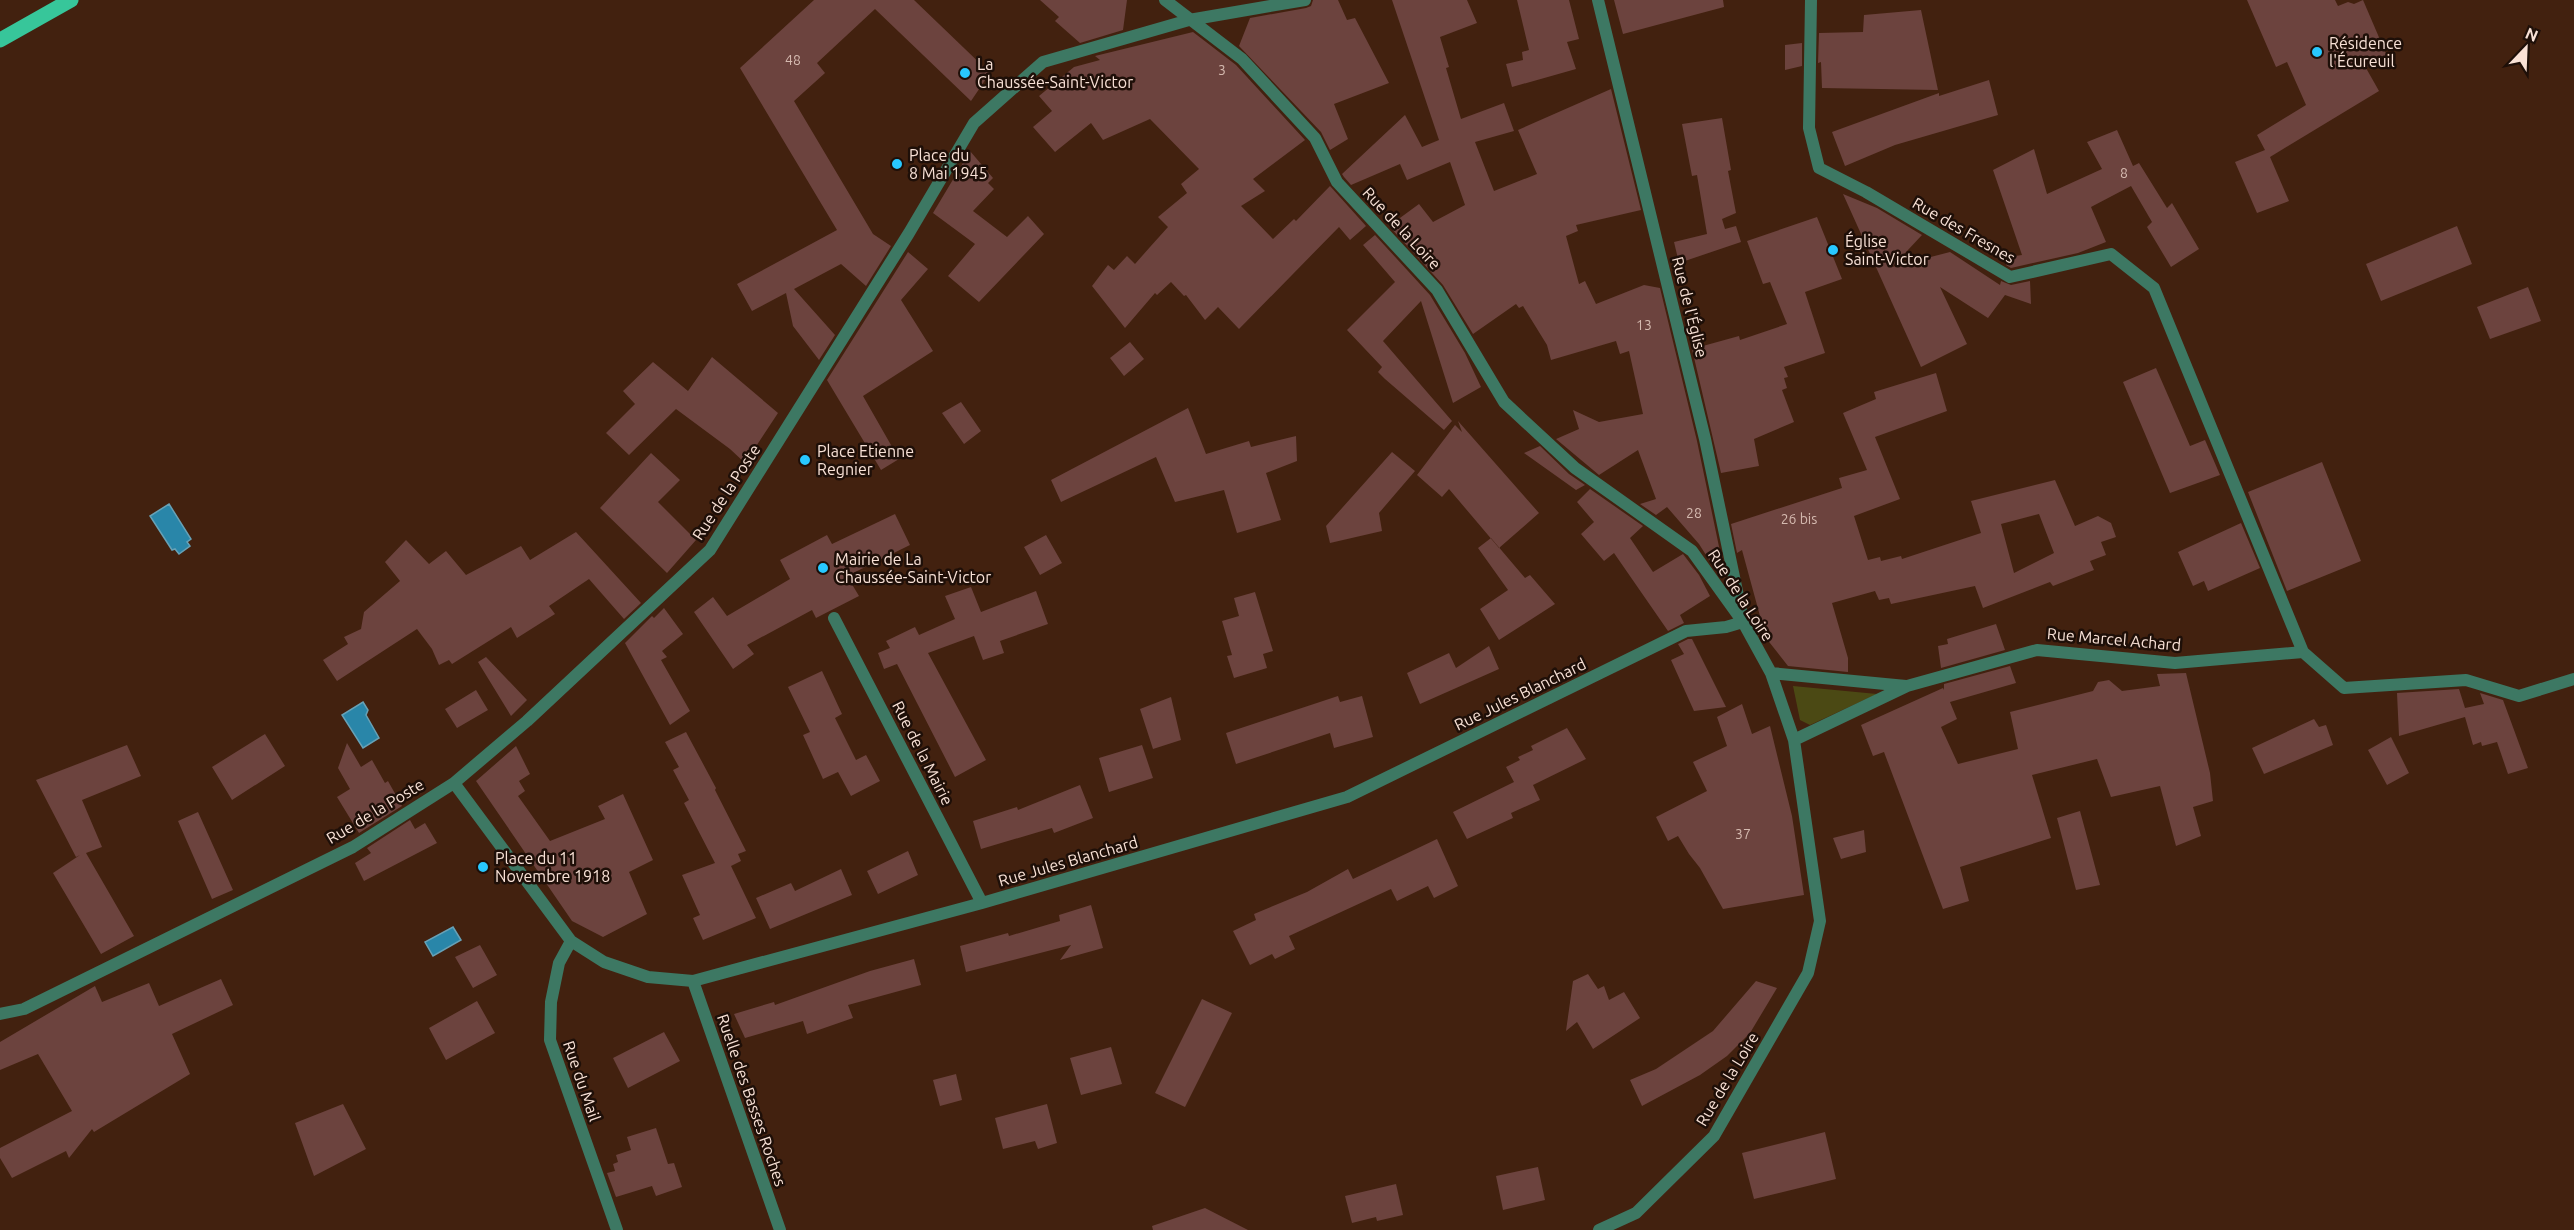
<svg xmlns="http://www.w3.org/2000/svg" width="2574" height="1230" viewBox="0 0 2574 1230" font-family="Ubuntu,sans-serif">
<rect width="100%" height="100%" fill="#42210f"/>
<path fill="#4b4914" d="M1793,686l84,8 -67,31 -10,-5z"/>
<path fill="#2986a9" stroke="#67a1b6" stroke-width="1.5" d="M169,504l22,35 -4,3 3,4 -11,8 -4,-5 -3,1 -22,-34z
M363,702l5,8 -2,5 13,23 -16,10 -21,-33z
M453,927l8,13 -28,16 -8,-14z"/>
<path fill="#6c433e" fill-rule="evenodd" d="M814,0h100l76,73 -19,28 -96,-92 -58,54 8,10 -31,28 79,133 18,12 -25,40 -25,-22 -47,25 41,46 -16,25 -26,-34 -7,-33 -34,18 -15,-27 100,-54 -97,-162z
M1040,0h87l-4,30 -43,13 -25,-22 4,-4z
M1313,0h25l9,20 8,-2 34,65 -55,21 14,35 -18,11 -9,-18 -82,-86 11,-28 56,-10 5,-2z
M1392,0h75l10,23 -37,14 9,30 -3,1 15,51 43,-16 10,28 -39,11 19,49 43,-17 -19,-44 93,-41 30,121 -65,15 2,6 -12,5 13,48 6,-3 11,23 48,-19 16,3 37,153 25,120 -9,5 -14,-22 -32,-37 -11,8 -16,-11 16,-5 -18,-49 -39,25 -43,-36 23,-10 -6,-19 26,12 44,-8 -14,-63 -9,3 -4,-13 -65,19 -4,-15 -24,-39 -4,2 -3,-4 -43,30 -30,-49 -54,-59 30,-22 14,18 32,-17 -15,-43 -43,18 -7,-16 -49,21 -7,-8 -2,-3 63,-59 17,32 17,-7z
M1517,0h52l10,39 -12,3 9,27 -64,18 -6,-23 17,-4 -1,-8 7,-2z
M1614,0h109l1,7 -101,27z
M2247,0h88l3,6 10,-4 6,2 9,-4 24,56 -21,12 13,23 -109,66 19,44 -32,12 -22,-51 30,-12 -8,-15 49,-30 -19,-43 -11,5z
M1921,10l17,80 -116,-2 -1,-26 -3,1 1,-30 44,-1 1,-17z
M1193,32l43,33 69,75 -52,39 12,12 -24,15 32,33 21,-20 2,2 34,-35 36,40 -16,14 -11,-13 -100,102 -21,-22 -13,13 -19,-25 -2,1 -13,-14 -14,13 -2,-2 -30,35 -33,-42 16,-21 6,5 13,-14 8,8 15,-17 18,-20 -10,-10 29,-24 -6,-9 18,-15 -49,-50 -47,21 -12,-17 -36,29 -22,-25 19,-16 -13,-15 35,-29 26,-7 -5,-4z
M1802,43v23l-17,4v-25z
M1989,80l9,35 -103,30 -50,21 -13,-34 107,-39v3z
M1722,118l9,52 -3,1 8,42 -14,6 3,10 11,-3 5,16 -62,21 -5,-21 33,-8 -10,-59 -5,1 -10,-52z
M2117,130l16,36 6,-3 28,45 5,-5 27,46 -28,18 -24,-40 5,-5 -21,-36 -40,21 15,35 -28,11 -67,15 -5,-3 2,-8 14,-2 -29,-85 41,-21 13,45 55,-25 -15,-27z
M970,151l23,27 -5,5 6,6 -21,22 34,26 21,-21 16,18 -65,68 -31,-26 27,-32 -42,-31z
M1843,194l34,14 45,27 -30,32 58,-15 50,33 1,-4 10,4 19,-4 1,23 -26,-9 -17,23 -48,-31 27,57 -46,23z
M1817,217l25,62 -37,13 20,61 -41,14 4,10 -4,1 3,10 -5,2 12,32 -40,17 5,27 -38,7 -29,-124 47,-13 1,4 47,-16 -17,-42 -7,2 -16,-43z
M2457,226l15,38 -91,37 -15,-37z
M1375,235l55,60 35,58 16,34 -28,16 -32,-102 -38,40 69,80 -8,9 -59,-51 -7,-7 4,-5 -35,-37 48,-48 -32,-37z
M908,252l20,17 -27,31 32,51 -70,45 36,63 -18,11 -54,-90z
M2528,287l13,34 -51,18 -13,-32z
M1130,342l14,17 -20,17 -14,-18z
M712,357l66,56 -33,50 -15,-14 -54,-40 -47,46 -23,-22 29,-29 -12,-13 30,-29 35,29z
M2156,368l34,78 15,-6 15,35 -50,18 -47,-111z
M1936,373l11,38 -72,26 25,62 -46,17 14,44 12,-3 1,4 20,-5 1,3 79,-26 -10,-32 84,-21 20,46 23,-10 13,7 5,14 -15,5 5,13 -16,6 4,9 -41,16 -3,-4 -67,26 -8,-22 -84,18 -2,-6 -10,2 -4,-9 -43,12 16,55v14l-60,-6 -22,-28 -24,-88 -5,3 -6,-29 111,-36 -3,-10 28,-8 -24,-57 33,-14 -2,-7zM2039,514l15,39 -40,20 -13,-49z
M961,402l20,29 -17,13 -22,-31z
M1188,408l18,46 43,-13 2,6 45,-11 1,25 -31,12 15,47 -44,13 -13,-43 -49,12 -19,-45 -95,45 -10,-22z
M1458,421l81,92 -40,35 -50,-59 -7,8 -25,-22 38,-50 7,7z
M1540,446l29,28 16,11 -9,5 -52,-37z
M1392,452l23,19 -36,42 3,18 -52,12 -4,-17z
M651,453l29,27 -22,22 38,38 -29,33 -67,-65z
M2322,462l39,99 -74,30 -39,-99z
M1590,489l53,37 -13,12 23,34 30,-18 16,21 11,21 -30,19 4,8 -16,8 -54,-78 -10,8 -23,-27 13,-12 -17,-20z
M895,514l15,31 -63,31 12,20 -43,22 -4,-8 -65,35 7,9 -21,15 -39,-57 19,-15 14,19 63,-37 -10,-19 47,-25 5,9z
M2241,523l19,45 -52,23 -4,-10 -11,5 -15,-34z
M576,532l65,71 -17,16 -35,-40 -40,27 6,8 -38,24 -6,-11 -59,37 -3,-4 -10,5 -7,-16 -15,-20 -80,52 -14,-21 25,-16 -4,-7 17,-8 3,-17 36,-31 -15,-19 21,-22 23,24 17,-13 20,24 55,-29 9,14z
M1046,535l16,28 -22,12 -16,-28z
M1491,538l34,40 5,-3 25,29 -56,36 -19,-31 28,-19 -30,-42z
M971,587l10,25 55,-21 12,33 -48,17 4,12 -21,7 -9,-24 -46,17 58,107 -31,17 -58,-113 -13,5 -6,-16 12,-5 -4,-7 29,-14 4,8 36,-16 -10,-23z
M1255,592l18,59 -10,3 4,14 -33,10 -7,-22 5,-1 -10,-34 17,-5 -5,-18z
M664,608l19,26 -21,17 5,6 -6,3 29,51 -20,14 -45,-82 27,-27 2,2z
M1996,624l9,26 -64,18 -3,-22 10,-2 -1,-5z
M1688,639h4l34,68 -32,4 -23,-51 13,-6 -6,-10z
M1489,646l10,23 -79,35 -13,-31 42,-20 7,15z
M486,657l41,43 -16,16 -33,-54z
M2010,666l6,17 -66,19 7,17 -16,8 17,37 60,-15 -8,-37 83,-21 5,-9 11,-2 13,11 38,-5 -3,-12 29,-1 24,100 3,28 -20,6 8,29 -25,10 -16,-60 -49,11 -14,-38 -65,16 19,63 -91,29 9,34 -26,8 -59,-157 -11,4 -12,-31 82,-37 1,2v-6z
M822,671l20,43 -7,4 21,42 10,-5 14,26 -29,15 -13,-24 -15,7 -20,-44 7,-3 -22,-45z
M2459,689l6,19 19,-4 -4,-11 23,7 25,68 -20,6 -11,-32 -15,4 -1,-4 -8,3 -8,-28 -66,19 -2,-43z
M476,690l12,20 -31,18 -12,-19z
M1338,696l2,6 22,-6 11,41 -39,11 -4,-15 -94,31 -10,-31z
M1171,697l10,43 -28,9 -13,-40z
M1742,704l10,30 18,-8 22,90 12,79 -81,14 -23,-41 -11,-14 -11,-18 -10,5 -12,-24 51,-26 -14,-29 34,-16 -10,-29z
M2314,719l5,8 7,-2 7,20 -69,29 -12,-26z
M1567,728l19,31 -53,26 7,15 -29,13 2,5 -46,21 -14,-27 61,-30 -8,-15 14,-7 -2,-3 15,-7 -2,-4z
M686,732l30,56 -1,2 31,61 -8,3 3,7 -10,5 25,52 -53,22 -10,-22 7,-3 -18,-40 33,-12 -31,-60 5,-3 -16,-30 6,-3 -14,-25z
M265,734l20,32 -53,34 -20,-33z
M2391,737l18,36 -22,12 -19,-35z
M347,743l14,24 11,-7 13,23 3,-2 14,25 -43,27 -22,-36 13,-8 -12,-21z
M127,745l14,31 -59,24 20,47 -16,6 48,83 -33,18 -48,-81 27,-18 -4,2 -40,-77z
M1142,745l11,33 -44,14 -10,-34z
M516,746l14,28 -11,7 6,10 -7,5 32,45 55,-22 -7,-13 25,-12 30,66 -24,12 18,42 -44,23 -31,-16 -96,-140z
M1080,785l13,33 -39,15 -2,-5 -71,21 -8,-28 44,-14 1,3z
M2080,811l20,74 -24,5 -19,-72z
M198,812l35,78 -21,9 -34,-78z
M410,820l5,9 10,-6 12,20 -73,38 -9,-18 16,-10 -4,-5z
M1864,830l2,22 -25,7 -8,-21z
M1437,839l21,47 -24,12 -6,-12 -31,15 -6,-12 -102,47 6,13 -20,10 -3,-5 -22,11 -17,-34 23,-11 -2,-6 53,-22 41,-23 5,10z
M908,851l10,24 -40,19 -11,-23z
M841,869l11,26 -82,34 -14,-31 35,-15 4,8z
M1091,905l12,43 -43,12 11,-15 -105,27 -6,-26 48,-13 1,3 51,-15 -1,-6z
M480,945l17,30 -24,13 -18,-31z
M914,959l7,26 -73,20 5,13 -46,16 -4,-13 -58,17 -11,-24 40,-12 1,3 95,-34z
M1588,974l10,15 6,-3 5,14 15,-8 16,26 -47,31 -16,-27 -11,9 7,-50z
M221,979l12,26 -61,29 18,40 -96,58 -2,-3 -23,29 -3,-7 -54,27 -12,-20v-10l72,-37 -34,-57 -38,16v-28l95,-56 7,16 47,-19 10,23z
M1756,981l21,7 -27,45 -23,23 -27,19 -58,31 -12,-26 26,-11 57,-38z
M1202,999l30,14 -47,94 -30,-14z
M477,1001l18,32 -49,27 -17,-32z
M664,1032l16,29 -52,27 -15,-30z
M1111,1047l11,37 -41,11 -11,-37z
M956,1074l6,26 -22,6 -7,-26z
M343,1104l23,45 -52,27 -19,-53z
M1047,1104l10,39 -19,6 -3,-8 -32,8 -8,-31z
M656,1128l12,36 6,-1 8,24 -26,9 -4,-10 -36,11 -9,-24 8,-2 -2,-7 5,-2 -2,-7 15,-5 -4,-13z
M1825,1132l11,47 -82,20 -12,-46z
M1538,1167l7,33 -42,10 -7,-34z
M1396,1184l7,31 -26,6 -1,-4 -24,6 -7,-27z
M1205,1208l43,22h-95l-1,-4z"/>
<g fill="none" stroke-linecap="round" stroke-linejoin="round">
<path stroke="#3d7863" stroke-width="12" d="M1165,0l77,59 73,79 22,44 100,108 67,112 71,66 117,83 51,71 28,51 23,67 26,181 -12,52 -94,163 -78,77 -37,17
M1598,0l107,439 37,176
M1811,0l-2,128 10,40 47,24 144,85 101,-23 43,34 149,364 41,36 122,-8 53,16 55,-17
M834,618l148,285
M1771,673l135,13
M1794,740l113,-54 130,-36 138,13 128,-11
M454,783l117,158 33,21 44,15 45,4 289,-78 365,-106 339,-166 40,-4 17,-5
M571,941l-12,22 -8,39 -1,38 67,190
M693,981l87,249
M0,1014l24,-5 329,-162 101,-64 73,-62 183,-171 199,-317 65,-110 69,-61 146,-42 116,-20"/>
<path stroke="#37c69a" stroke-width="15" d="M0,40l71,-40"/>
</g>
<g fill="#28c8ff" stroke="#1e0f08" stroke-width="2">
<circle cx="2317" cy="52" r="6"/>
<circle cx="965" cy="73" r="6"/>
<circle cx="897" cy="164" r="6"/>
<circle cx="1833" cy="250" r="6"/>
<circle cx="805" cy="460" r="6"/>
<circle cx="823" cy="568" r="6"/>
<circle cx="483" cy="867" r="6"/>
</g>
<g text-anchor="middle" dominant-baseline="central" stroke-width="5" stroke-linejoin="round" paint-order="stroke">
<g font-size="14" fill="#d5bab0">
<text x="793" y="60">48</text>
<text x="1222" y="70">3</text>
<text x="2124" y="173">8</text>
<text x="1644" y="325">13</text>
<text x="1694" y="513">28</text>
<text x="1799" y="519">26 bis</text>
<text x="1743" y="834">37</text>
</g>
<g font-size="16" fill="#f8e1d6" stroke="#1e0f08" text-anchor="start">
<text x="2329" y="43">Résidence<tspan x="2329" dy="18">l'Écureuil</tspan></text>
<text x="977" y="64">La<tspan x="977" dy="18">Chaussée-Saint-Victor</tspan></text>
<text x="909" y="155">Place du<tspan x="909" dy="18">8 Mai 1945</tspan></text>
<text x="1845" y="241">Église<tspan x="1845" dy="18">Saint-Victor</tspan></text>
<text x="817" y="451">Place Etienne<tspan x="817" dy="18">Regnier</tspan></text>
<text x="835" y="559">Mairie de La<tspan x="835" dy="18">Chaussée-Saint-Victor</tspan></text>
<text x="495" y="858">Place du 11<tspan x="495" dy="18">Novembre 1918</tspan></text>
</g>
<g font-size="16" fill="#f8e1d6" stroke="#1e0f08">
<text transform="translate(1402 228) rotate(47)">Rue de la Loire</text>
<text transform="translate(1964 230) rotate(30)">Rue des Fresnes</text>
<text transform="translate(1690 307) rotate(76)">Rue de l'Église</text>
<text transform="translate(726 492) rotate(-57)">Rue de la Poste</text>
<text transform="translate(1741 595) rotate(57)">Rue de la Loire</text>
<text transform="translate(2114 639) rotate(5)">Rue Marcel Achard</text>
<text transform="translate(1520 694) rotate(-26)">Rue Jules Blanchard</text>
<text transform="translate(923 753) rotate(63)">Rue de la Mairie</text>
<text transform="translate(375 811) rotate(-31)">Rue de la Poste</text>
<text transform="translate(1068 861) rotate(-16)">Rue Jules Blanchard</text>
<text transform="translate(1727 1079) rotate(-59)">Rue de la Loire</text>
<text transform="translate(582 1081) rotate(71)">Rue du Mail</text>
<text transform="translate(752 1100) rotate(71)">Ruelle des Basses Roches</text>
</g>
</g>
<g transform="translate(2526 48) rotate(23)" stroke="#1e0f08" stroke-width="4.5" paint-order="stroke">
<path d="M0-4.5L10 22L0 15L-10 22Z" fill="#f8e1d6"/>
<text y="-9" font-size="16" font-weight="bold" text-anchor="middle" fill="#f8e1d6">N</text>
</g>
</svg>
